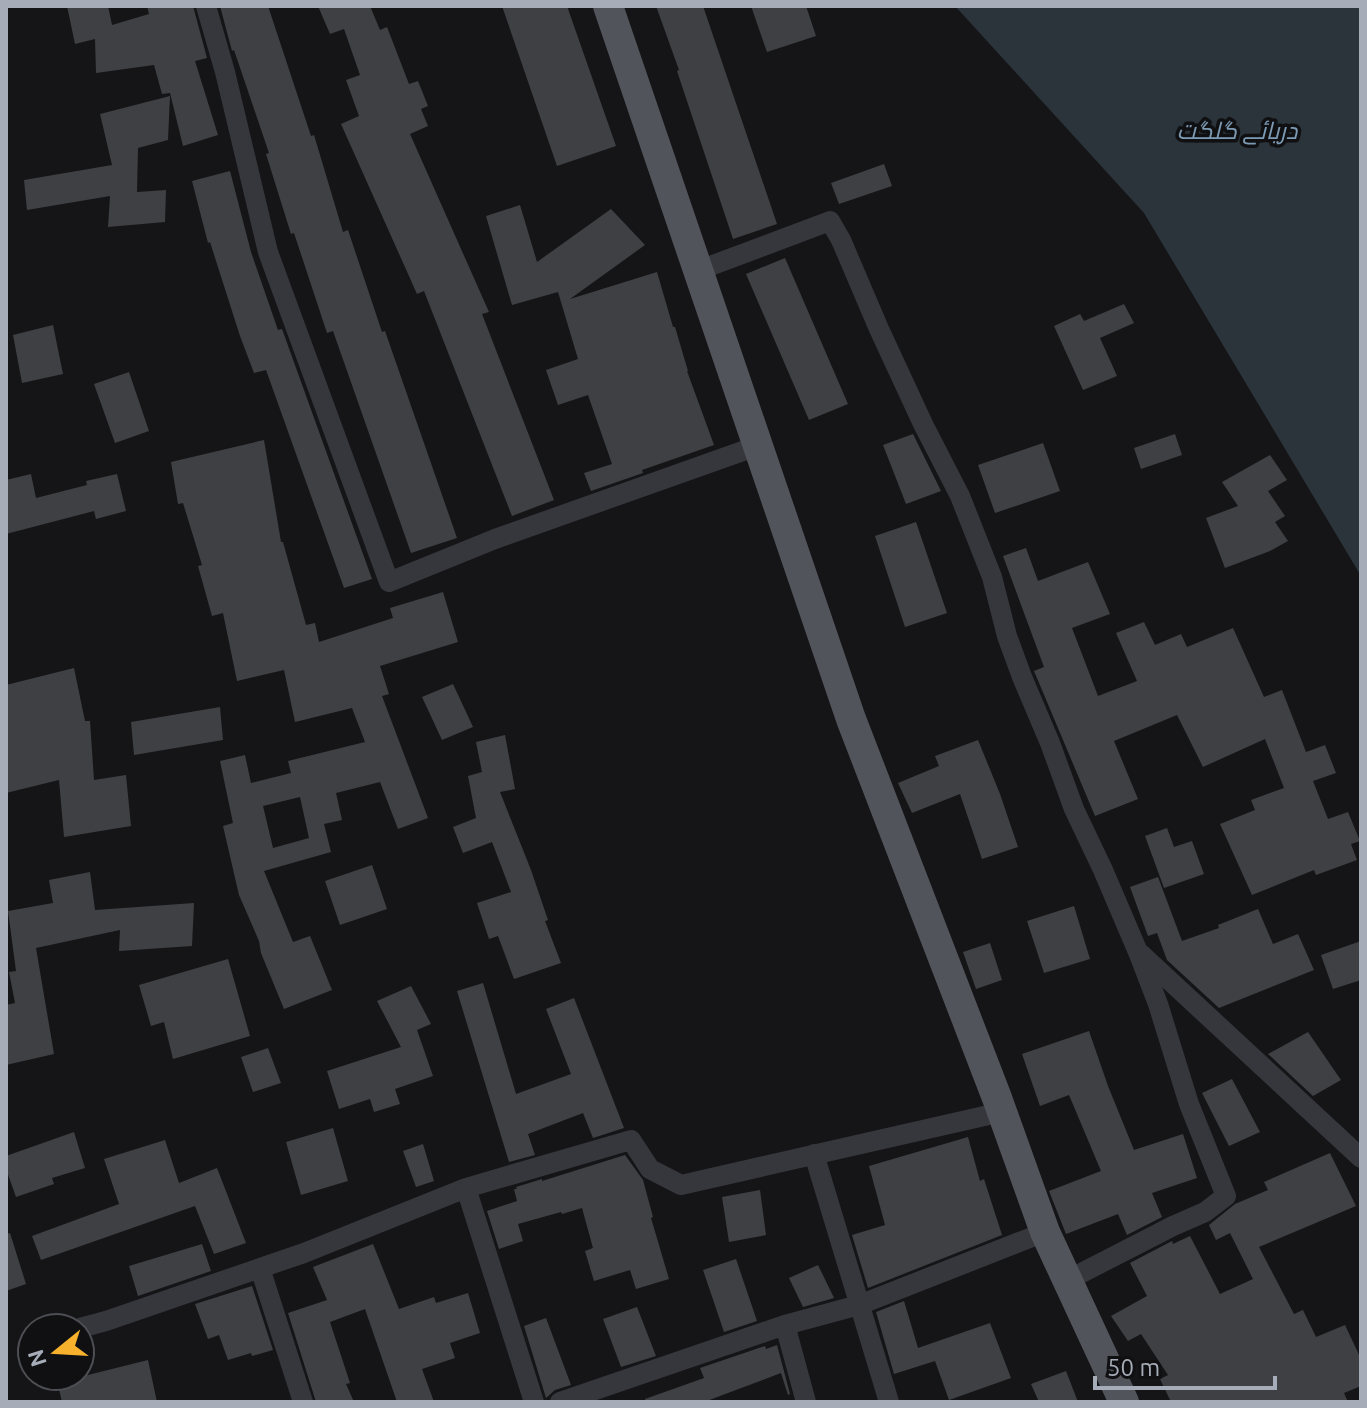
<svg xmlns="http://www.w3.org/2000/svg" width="1367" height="1408" viewBox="0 0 1367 1408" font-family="Ubuntu,Cairo,sans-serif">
<rect width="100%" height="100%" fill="#151517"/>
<path fill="#2b343b" d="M955,6h406v570l-217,-363z"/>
<path fill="#3f4044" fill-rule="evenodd" d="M67,6h41l4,19 37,-11 -2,-8h46l14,52 -12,3 23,74 -35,11 -13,-53 -8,1 -8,-29 -58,8 -1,-34 -20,5z
M220,6h48l43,130 3,-1 29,97 5,-2 34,102 3,-1 72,207 -46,15 -78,-222 -6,2 -33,-100 -3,1 -25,-80 3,-1 -35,-103 -2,1z
M318,6h52l10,24 7,-3 22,57 9,-3 10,25 -7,3 7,17 -18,8 79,178 -7,2 72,186 -42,16 -88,-225 -7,3 -76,-170 18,-8 -13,-36 14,-5 -16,-46 -14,5z
M502,6h65l49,140 -59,20z
M656,6h47l74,218 -44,15 -56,-168 2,-1z
M751,6h55l10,30 -49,16z
M170,96l-2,44 -30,8 -1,44 29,-2 -1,32 -57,5 2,-31 -83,14 -3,-30 88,-15 -12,-51z
M884,164l8,22 -53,18 -8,-21z
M230,171l21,81 27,78 4,-1 90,250 -28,9 -78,-218 -12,3 -14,-37 -30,-94 -2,1 -16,-62z
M520,205l17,57 74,-53 34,36 -75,54 87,-27 16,55h2l13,44h-1l27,74 -72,25 1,3 -52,18 -7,-18 28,-9 -24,-69 -30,10 -12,-35 32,-11 -20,-67 -46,13 -26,-89z
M785,258l63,146 -39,16 -63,-146z
M1124,304l10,19 -34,15 17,38 -34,14 -29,-64 26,-12 4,7z
M53,325l10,49 -41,9 -9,-48z
M129,372l20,59 -34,12 -21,-59z
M913,434l28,57 -35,13 -23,-59z
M1175,434l7,21 -41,14 -7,-21z
M264,440l17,102h2l23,83 9,-2 4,19 74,-24 -3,-10 53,-16 15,50 -78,24 9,28 -7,2 46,122 -30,11 -18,-47 -44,11 6,27 -18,4 7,28 -67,19 29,71 17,-6 22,54 -48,19 -23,-56 -2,-12 -20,-46 -16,-69 10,-3 -13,-62 25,-6 6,28 40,-10 -3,-12 77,-19 -13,-34 -57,14 -11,-52 -47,11 -14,-68 -11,3 -14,-50 4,-1 -19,-62 -5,1 -7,-42zM300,797l9,41 -36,10 -10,-42z
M1043,443l17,48 -65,22 -17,-48z
M1270,455l17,25 -19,11 17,25 -10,6 13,19 -18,10 -45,17 -19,-50 32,-12 -16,-24z
M31,474l5,24 51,-13 -1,-4 31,-7 9,37 -30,8 -2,-8 -88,23v-54z
M916,522l31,91 -42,14 -30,-91z
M1026,548l12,33 50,-19 22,52 -38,14 26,68 39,-15 -21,-48 28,-11 11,23 26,-11 6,13 46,-19 31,69 18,-7 24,62 19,-7 11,28 -23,8 15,38 20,-7 12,29 -9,3 6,16 -41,15 -2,-5 -62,25 -32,-71 35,-14 -4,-10 33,-12 -19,-49 -62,28 -26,-52 -63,26 24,58 -43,17 -61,-145 10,-4 -41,-111z
M74,668l11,53h5l4,59 32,-5 5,51 -67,11 -5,-57 -53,13v-108z
M453,684l20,43 -31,13 -20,-43z
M220,707l3,33 -89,15 -3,-33z
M505,735l10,54 -15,3 31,78 17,50 -3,1 16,42 -47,16 -16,-43 -9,3 -12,-36 34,-11 -19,-50 -29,11 -10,-26 23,-9 -8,-42 14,-4 -6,-30z
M978,740l22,54 18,53 -36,12 -22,-65 -48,19 -14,-30 41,-17 -4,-10z
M1167,828l7,19 18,-6 12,33 -40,14 -19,-52z
M372,865l15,44 -47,16 -15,-44z
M90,872l5,38 99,-7 -2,43 -73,5 1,-21 -84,18 18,106 -48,11v-60l9,-2 -6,-31 7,-1 -8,-60 45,-8 -4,-23z
M1158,877l24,64 37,-13 -1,-3 40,-16 15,35 25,-10 16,36 -95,38 -52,-48 -10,-27 -9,3 -18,-49z
M1074,906l16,53 -46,14 -17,-52z
M1361,941v39l-28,9 -12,-34z
M990,943l12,37 -26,9 -13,-37z
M228,959l22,77 -77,23 -9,-37 -13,4 -12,-41z
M483,983l33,111 55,-20 -25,-65 28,-11 50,130 -31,10 -10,-25 -55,21 7,21 -26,7 -52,-171z
M411,986l20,38 -14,6 16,46 -38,13 5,15 -26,8 -4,-13 -31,10 -12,-38 74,-24 -24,-46z
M1089,1031l19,55 26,64 49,-16 14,44 -45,15 10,24 -35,18 -9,-21 -52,20 -17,-43 52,-20 -32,-76 -29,11 -18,-52z
M1308,1032l33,48 -28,16 -45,-42z
M268,1048l13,35 -28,9 -12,-35z
M1232,1079l28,53 -31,14 -27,-53z
M333,1128l15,53 -47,14 -15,-53z
M74,1132l11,36 -33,10 2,6 -38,13 -10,-28v-13z
M968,1137l12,44 4,-2 18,56 -134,53 -16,-53 33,-10 -16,-59z
M165,1140l14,43 38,-15 29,75 -32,11 -19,-48 -154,54 -9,-24 87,-32 -15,-45z
M423,1144l11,37 -18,6 -13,-36z
M1330,1153l26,53 -97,41 35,67 9,-4 13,27 29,-12 16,34v27l-17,7 4,9h-177l-11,-23 8,-4 -27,-41 -13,7 -17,-25 36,-20 -17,-33 42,-22 1,3 17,-8 30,58 33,-15 -23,-46 -14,7 -7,-15 26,-21 33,-14 -4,-8z
M625,1155l18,25 10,37 -2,1 18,61 -33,10 -6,-19 -36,11 -9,-30 8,-3 -11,-40 -20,6 -1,-2 -43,12 5,17 -24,8 -12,-38 30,-10 -3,-12h3l-1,-2 26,-8v2z
M760,1190l6,45 -37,7 -7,-45z
M10,1233l16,51 -20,7v-57z
M202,1244l9,27 -73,25 -9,-30z
M373,1244l26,65 35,-12 2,6 32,-10 12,40 -30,10 5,15 -33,11 12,33h-37l-32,-93 -35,13 20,61 -4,1 8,18h-38l-28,-89 39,-13 -14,-33z
M736,1259l21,62 -33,11 -21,-62z
M818,1265l16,33 -31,9 -14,-29z
M252,1286l21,64 -21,6 -1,-3 -23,7 -9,-25 -11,4 -13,-35z
M904,1301l14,47 72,-25 21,55 -62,22 -14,-39 -41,13 -18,-62z
M637,1307l19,49 -35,11 -18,-48z
M546,1318l25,67 -16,5 -9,8 -22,-72z
M777,1345l13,49 -2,1 -7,-22 -77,29h-59v-3l59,-21 -4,-10 65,-22 1,3z
M148,1360l9,42h-95l-6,-26h28z
M1066,1371l12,31h-39l-8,-18z"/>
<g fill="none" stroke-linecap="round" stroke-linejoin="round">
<path stroke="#36373c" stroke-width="20" d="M206,6l19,66 43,180 121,330 106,-43 262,-93
M697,271l133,-50 11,19 38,89 44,95 37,72 32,81 15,59 15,41 28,66 24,66 29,61 35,82 20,52 31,100 37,92 -21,16 -32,14 -105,54
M1141,954l220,204
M814,1154l75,248
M466,1188l68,214
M260,1268l43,134
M785,1325l21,77
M80,1328l26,-7 198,-68 162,-65 165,-48 19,29 31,16 321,-73
M560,1402l225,-77 74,-20 186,-73"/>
<path stroke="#52545b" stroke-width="30" d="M608,6l243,713 146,379 48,134 79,170"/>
</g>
<g text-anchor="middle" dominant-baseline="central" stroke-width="7" stroke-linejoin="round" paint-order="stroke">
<g font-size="24" font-style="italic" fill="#7c9ab4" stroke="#101012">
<text x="1237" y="130">دریائے گلگت</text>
</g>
</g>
<rect width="1367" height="1408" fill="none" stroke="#a6acb8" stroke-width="16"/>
<g transform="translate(56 1352) rotate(252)"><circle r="38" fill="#101012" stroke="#4c4e54" stroke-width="2"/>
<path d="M0-6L14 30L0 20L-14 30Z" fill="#f7b12c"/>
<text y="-12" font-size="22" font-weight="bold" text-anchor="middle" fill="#a6acb8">N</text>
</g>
<path d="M1095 1376v12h180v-12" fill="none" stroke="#a6acb8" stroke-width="4"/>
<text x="1107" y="1376" font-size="24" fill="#a6acb8" stroke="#101012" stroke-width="6" paint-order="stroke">50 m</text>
</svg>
